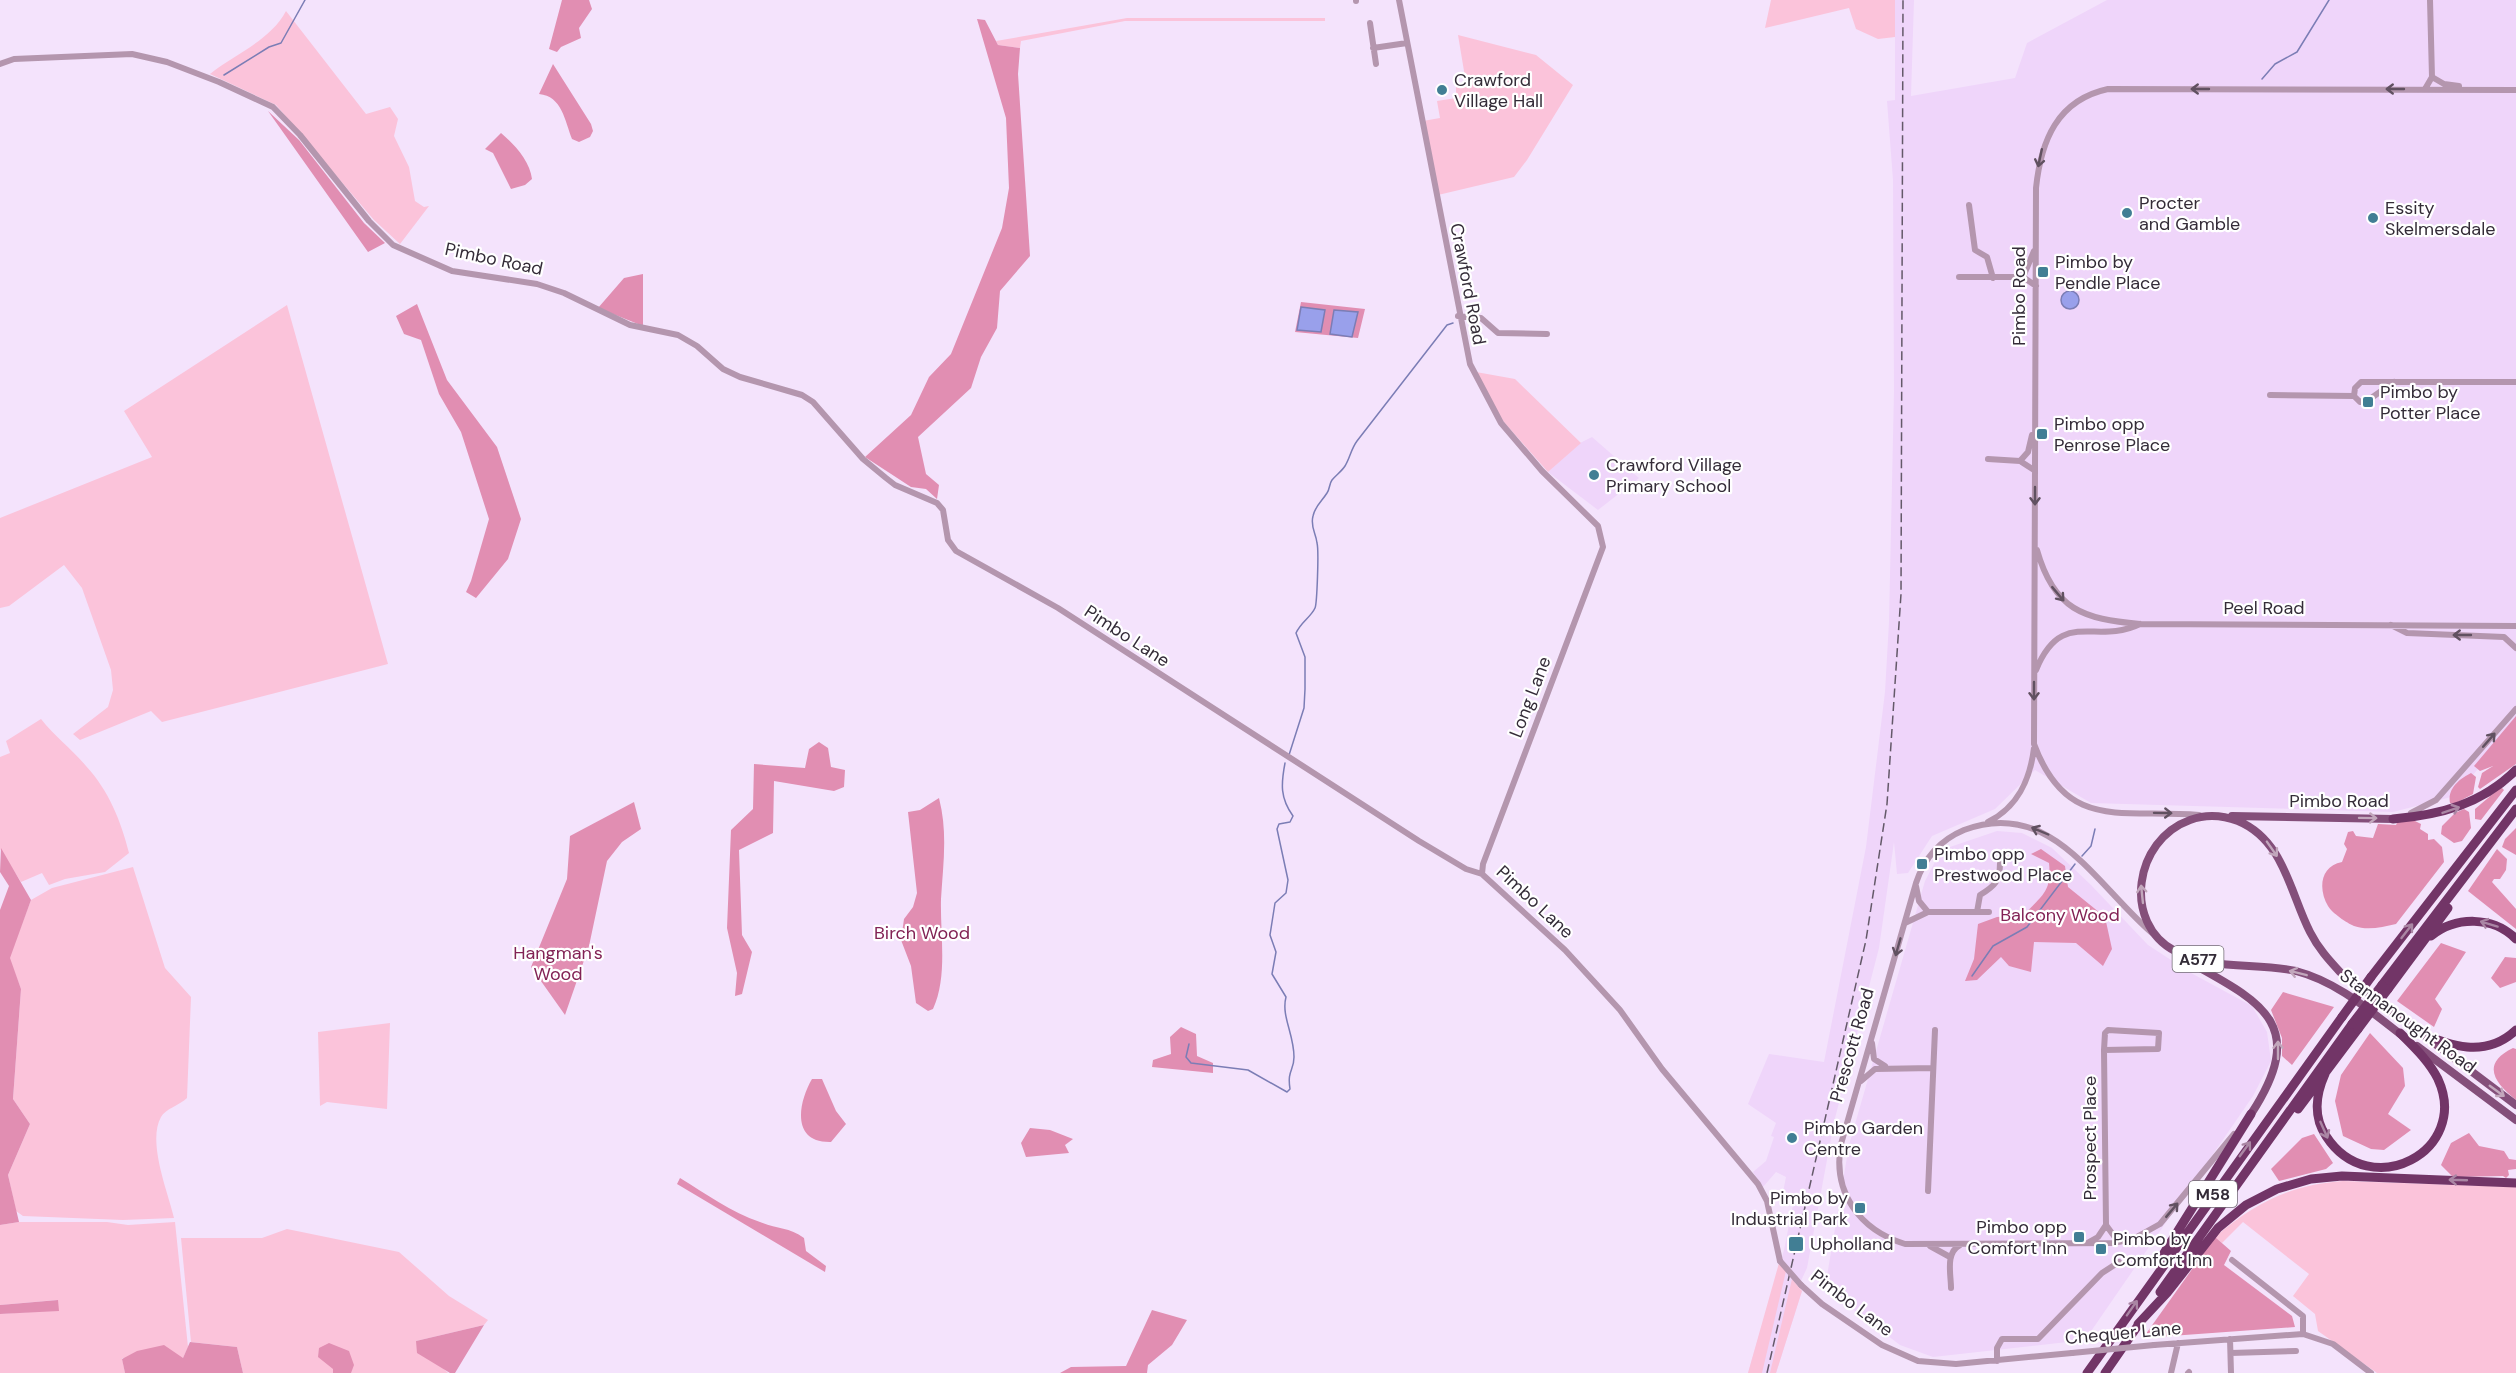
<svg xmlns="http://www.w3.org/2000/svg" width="2516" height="1373" viewBox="0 0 2516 1373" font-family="'DM Sans',sans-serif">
<rect width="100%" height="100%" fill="#f4e3fc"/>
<path fill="#efd5fa" d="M1895,0h19l-3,96 104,-18 12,-35 80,-43h409v724l-61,72 -62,16 -302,-9 -56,-33 -40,39 -63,27 -24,37 -11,1 -3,-32 -15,106 -45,174 -27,146 -9,19 4,4 -26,82h-28l36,-123 10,-50 -12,-3 4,-20 -10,-5 -13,15 -10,-15 13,-11 8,-24 -3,-1 5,-13 -28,-19 21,-50 55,8 42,-215 19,-155 4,-70 5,-231 -1,-211 -6,-79 8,-1z
M1592,437l47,41 -41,32 -50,-38 32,-29z
M1997,831l25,2 30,15 39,37 57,60 43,28 61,33 15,26 4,29 -18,35 -168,244 -152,17 -33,-12 -75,-57 24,-143 76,-264 11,-21 14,-13z"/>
<path fill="#fbc3da" d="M1771,0h124v37l-17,2 -22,-10 -7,-21 -84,20z
M286,11l80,103 24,-7 8,12 -4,17 15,31 6,34 9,6 5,-1 -29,38 -26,-24 -98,-115 -66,-31c26,-21 60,-33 76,-63z
M1127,18h198v3h-200l-104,20 -1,7 -22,-3 -2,-4z
M1458,35l78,20 37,30 -46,75 -13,17 -76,18 -15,-74 17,-3 -3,-17 19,-3v-13l10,-2z
M287,305l101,359 -226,58 -11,-11 -71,29 -7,-6 35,-27 5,-17 -2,-20 -29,-82 -18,-23 -55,41 -9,2v-90l152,-61 -28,-46z
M1476,372l39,7 66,64 -33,29 -45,-51z
M41,719c14,18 31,30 45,47 23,25 35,55 43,87l-24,19 -40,7 -16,6 -7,-12 -21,9 -21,-33v-92l10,-4 -4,-12z
M133,867l32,101 26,29 -4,101c-7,7 -22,11 -26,19 -14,25 7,75 13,101l-51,2 -100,-4 -7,-5 -8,-36 22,-51 -17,-25 8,-110 -12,-31 22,-58 21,-12z
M390,1023l-3,86 -60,-7 -7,4 -2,-74z
M2343,1181l173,6v186h-139l-59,-42 -3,-17 -22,-18 16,-22 -66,-52 -21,21 -7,-6c41,-35 75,-52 128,-56z
M19,1222h88l21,3 47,-3 13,125 -5,11h-61l3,15h-125v-59l58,-4 -1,-10 -57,5v-80z
M287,1229l112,23 50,44 39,24 -4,5 -68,16 32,32h-205l-6,-26 -46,-5 -10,-104h81z
M1779,1263l7,8 -24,102h-14z
M1792,1279l10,12 -26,82h-6z"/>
<path fill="#e18eb2" d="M562,0h27l3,9 -13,19 2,10 -20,9 -4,5 -8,-3z
M977,19l8,1 13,25 22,3 -2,26 12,182 -30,35 -3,37 -16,29 -10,31 -53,49 8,37 13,11 -2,14 -11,-10 -15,-2 -46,-30 46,-42 18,-38 22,-23 51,-126 7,-40 -3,-70z
M553,64l38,60 2,7 -3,6 -11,5 -7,-3c-7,-18 -10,-43 -33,-45z
M268,111l31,29 65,83 21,20 -17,9z
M501,133c13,11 29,28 31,46l-7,6 -14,4 -18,-36 -8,-4z
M643,274v52l-45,-18 26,-30z
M1301,302l64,7 -7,29 -63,-6z
M417,304l30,76 50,67 24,72 -13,40 -32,39 -10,-6 5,-11 18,-62 -28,-87 -22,-38 -18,-54 -17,-6 -8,-18z
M2516,716v48l-36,25 -2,-2 4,-14 11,-7 -13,5 -6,-5z
M819,742l9,6 3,19 14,3 -1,17 -10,4 -60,-10 -1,52 -34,17 3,85 10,17 -10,42 -7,2 2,-23 -10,-45 4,-98 22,-21 1,-45 51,4 4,-19z
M2471,773l5,4 -3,17 -19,10 -4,-1c-3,-15 11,-25 21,-30z
M2501,787l3,3 -23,30 -6,-1v-10z
M939,798c9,35 4,67 2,101 -1,36 7,77 -8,110l-5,2 -12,-8 -5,-37 -10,-26 3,-21 9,-12 4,-14 -9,-81 12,-2z
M634,802l7,27 -19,13 -15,19 -18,85 -24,69 -34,-48 36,-88 3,-43z
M2464,809l5,3 2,16 -9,13 -8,2 -13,-9 1,-8 13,-13z
M2413,820l8,4 -1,5 8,5v6l6,-1 8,8 2,15 -48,62c-14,3 -28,7 -42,2 -7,-3 -22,-13 -26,-20 -10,-17 -8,-40 14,-44l5,-13 -3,-5 4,-12 5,-1 3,5 17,2 5,-14 18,1 2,-4z
M2516,828v27l-14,-8 3,-8z
M1,848l30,52 -21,58 11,31 -8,110 17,25 -22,51 11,47 -19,3v-315l9,-24 -9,-14z
M2041,849l24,17 3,21 37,30 7,32 -9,17 -27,-23 -42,-1 -3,30 -22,-6 -8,-9 -24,23 -12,1 9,-22 4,-35 19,-7 27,-2c18,-20 28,-23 25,-52l-18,-9z
M2497,849l10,10 -1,11 -6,9h-6l-2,3 24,27v20l-48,-38z
M2441,943l25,9 -31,47 7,10 -8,18 -37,-26z
M2505,957l11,1v24l-16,6 -9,-10z
M2283,992l51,15 -42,58 -10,-9v-18l-11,-28z
M1181,1027l15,7 1,22 16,7v10l-61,-6 1,-7 18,-6 -1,-17z
M2370,1033l33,35 2,18 -17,28 23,16 -27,20 -13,-1 -28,-13 -8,-35 6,-26z
M2513,1048l3,1v51c-21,-17 -36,-36 -3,-52z
M812,1079h10l14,32 10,13 -15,18c-40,1 -33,-39 -19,-63z
M1030,1128l20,2 23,9 -8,6 4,8 -43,4 -5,-14z
M2469,1133l10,13 25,5 5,8 7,1v9l-8,1 1,5 -3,3 -3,-2 -50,1 -12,-12 10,-22z
M2314,1134l19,29 -7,6 -47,12 -8,-12 31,-31z
M680,1178c26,16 51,34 80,44 16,7 29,5 44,16l2,13 20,15 -1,6 -148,-88z
M2215,1237l16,14 -7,14 68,51 3,11 -152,11z
M58,1300l1,11 -59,3v-9z
M1152,1310l35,10 -15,25 -24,20 -1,8h-87l11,-6 55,-1z
M484,1325l-29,48h-5l-33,-20 -1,-12z
M190,1342l47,5 6,26h-118l-3,-14 15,-8 27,-6 19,13z
M329,1343l20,8 5,14 -3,8h-18v-4l-15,-12 1,-9z"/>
<path fill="#99a0eb" stroke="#7b7db5" stroke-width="1.5" d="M2061 300a9 9 0 1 1 18 0a9 9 0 1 1-18 0Z
M1301,307l24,3 -4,22 -24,-2z
M1334,310l24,2 -6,25 -22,-3z"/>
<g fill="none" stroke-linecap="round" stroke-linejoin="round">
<path stroke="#7b7db5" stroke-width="1.5" d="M224,75l45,-28 12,-4 24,-43
M2262,79l13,-15 22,-12 32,-52
M1289,755l15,-47 1,-19v-32l-9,-24c5,-11 15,-16 19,-25 2,-4 4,-58 2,-65 -1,-10 -7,-16 -4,-27 2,-10 9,-15 14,-23 3,-4 2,-9 5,-13 4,-5 10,-9 13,-14 5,-8 6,-17 12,-25l90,-116 6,-2
M2082,856l9,-10 4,-17
M1972,976l21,-30 34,-19 48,-63
M1189,1044l-3,13 5,6 57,7 39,22 3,-3c-3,-19 4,-18 4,-32 0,-23 -13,-41 -8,-60l-14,-23 4,-22 -6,-17 5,-32 11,-10 2,-13 -11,-51 2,-5 11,-2 3,-6c-13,-18 -12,-32 -8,-53"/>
<path stroke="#b496ae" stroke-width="6" d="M1399,0l71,364 31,59 41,48 56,55 5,21 -120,317 -1,10
M1356,1v-1
M1370,23l6,41
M1373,48l34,-5
M0,64l14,-5 118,-5 35,8 52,20 54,25 27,28 69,86 24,24 59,26 85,13 27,9 66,32 48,10 19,11 26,23 17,8 62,18 11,7 50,57 23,19 9,7 42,18 6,7 5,30 8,11 102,57 361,233 47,28 16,5 83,76 55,60 42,59 96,115 9,17 13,60
M2432,77l12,7 15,2
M2425,89l7,-12 -2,-77
M1969,205l6,45 12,7 6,21
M1959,277h64l13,9
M2023,277l11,-26
M1458,316l23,2 17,15 49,1
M2394,382l-27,19 -7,1 -6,-6 1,-8 6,-6h155
M2270,395l84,1
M1988,459l32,2 14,9
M2020,461l8,-9 4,-17
M2037,550c17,60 46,69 103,74l376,2
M2391,625l16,8 97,4 12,11
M2036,670c26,-63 59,-24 104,-46
M2411,813l25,-13 80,-91
M2199,815c-76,-7 -132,18 -165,-71l2,-556c5,-47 21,-88 72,-99l408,1
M1988,822c30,-15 42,-42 46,-74
M1916,886l3,15 9,11
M1977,912l3,-17c15,-9 20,-14 20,-32
M1905,923l23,-11h61
M2152,933c-56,-48 -101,-136 -188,-103 -24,10 -40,29 -48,53l-75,261c-9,49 19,86 64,100l208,-1 20,-4 27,-15 74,-90
M1872,1043l2,16 11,7
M1861,1081l14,-12 58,-1
M1928,1191l7,-161
M2106,1225l8,11 12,5
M2089,1242l9,-5 8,-12 -2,-175 1,-17 3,-3 51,3 -1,16 -54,1
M1930,1246l20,11
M2232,1260l71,56v18
M1801,1285l21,19 60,41 36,16 38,3 116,-11
M1951,1288c0,-14 -6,-35 9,-43
M2230,1339l1,34
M2154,1345l149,-11 30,10 38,29
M2231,1353l65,-2
M1997,1361v-13l5,-9h36l64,-66 17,-11
M2171,1373l7,-30
M2188,1373l1,-1"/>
<path stroke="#844f7a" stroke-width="8" d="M2232,816l161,3
M2184,959c75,42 127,63 67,155
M2404,1037c-34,-26 -66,-55 -108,-66 -39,-9 -85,0 -121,-20 -53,-28 -41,-111 15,-131 16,-6 32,-5 48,1 46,19 52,72 72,111 8,16 19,28 30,40l176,133
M2417,1046l99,74"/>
<path stroke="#723567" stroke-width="9" d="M2393,819c47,-4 89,-15 123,-49
M2431,936c25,-20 62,-20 85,3
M2371,977l145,-187
M2382,985l134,-176
M2388,989l60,-81
M2416,1031c34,15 69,28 100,-1
M2325,1074c-9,20 -12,43 1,62 44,68 145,15 112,-57 -9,-18 -24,-32 -38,-46
M2298,1109l60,-80
M2161,1258l90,-144
M2160,1292l192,-268
M2138,1324l29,-31 51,-65 28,-23 31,-16 34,-10 31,-3 174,7
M2087,1373l255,-356
M2105,1373l36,-52"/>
<path stroke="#645969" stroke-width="1.5" stroke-dasharray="9 4.5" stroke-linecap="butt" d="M1767,1373l99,-433 21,-136 14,-210 2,-594"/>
<path stroke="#b496ae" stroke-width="6" d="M1780,1261l21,24
M2072,1353l82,-8"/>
<path stroke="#723567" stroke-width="9" d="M2342,1017l29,-40
M2352,1024l30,-39
M2358,1029l30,-40"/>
</g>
<defs><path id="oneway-shaft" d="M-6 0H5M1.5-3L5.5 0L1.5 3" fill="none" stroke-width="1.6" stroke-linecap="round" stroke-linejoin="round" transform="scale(1.5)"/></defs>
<g stroke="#615161">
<use href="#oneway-shaft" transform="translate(2200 89) rotate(-180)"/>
<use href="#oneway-shaft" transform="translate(2395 89) rotate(-180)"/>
<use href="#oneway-shaft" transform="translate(2040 158) rotate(102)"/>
<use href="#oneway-shaft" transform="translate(2035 496) rotate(90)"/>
<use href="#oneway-shaft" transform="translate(2058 594) rotate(50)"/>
<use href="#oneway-shaft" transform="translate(2462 635) rotate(-180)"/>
<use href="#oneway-shaft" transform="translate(2034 691) rotate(90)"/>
<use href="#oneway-shaft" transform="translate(2489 740) rotate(-49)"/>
<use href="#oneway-shaft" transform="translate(2163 813) rotate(1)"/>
<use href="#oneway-shaft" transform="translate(2040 831) rotate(-157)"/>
<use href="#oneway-shaft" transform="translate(1898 947) rotate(106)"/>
<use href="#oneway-shaft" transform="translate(2172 1210) rotate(-50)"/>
</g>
<g stroke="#aa86a4">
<use href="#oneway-shaft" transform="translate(2451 810) rotate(-19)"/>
<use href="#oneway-shaft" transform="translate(2489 924) rotate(-163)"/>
<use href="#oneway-shaft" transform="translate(2407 931) rotate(-52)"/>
<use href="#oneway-shaft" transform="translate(2324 1130) rotate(66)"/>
<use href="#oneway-shaft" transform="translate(2245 1149) rotate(-54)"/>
<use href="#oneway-shaft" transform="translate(2458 1180) rotate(-178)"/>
<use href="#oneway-shaft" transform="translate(2132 1308) rotate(-55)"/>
</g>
<g stroke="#c2a7bc">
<use href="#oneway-shaft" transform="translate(2368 818) rotate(1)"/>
<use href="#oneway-shaft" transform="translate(2272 849) rotate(55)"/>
<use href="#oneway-shaft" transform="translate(2142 894) rotate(-96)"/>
<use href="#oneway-shaft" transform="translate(2298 973) rotate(-166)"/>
<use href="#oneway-shaft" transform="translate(2278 1050) rotate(-90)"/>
<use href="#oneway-shaft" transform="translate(2497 1091) rotate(36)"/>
</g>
<g fill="#417e94" stroke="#fff" stroke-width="2">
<circle cx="1442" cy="90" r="6"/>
<circle cx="2127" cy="213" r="6"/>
<circle cx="2373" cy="218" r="6"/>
<rect x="2037" y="266" width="12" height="12" rx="3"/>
<rect x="2362" y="396" width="12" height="12" rx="3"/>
<rect x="2036" y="428" width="12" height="12" rx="3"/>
<circle cx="1594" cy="475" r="6"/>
<rect x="1916" y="858" width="12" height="12" rx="3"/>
<circle cx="1792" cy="1138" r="6"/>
<rect x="1854" y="1202" width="12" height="12" rx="3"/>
<rect x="2073" y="1231" width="12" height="12" rx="3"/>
<rect x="1788" y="1236" width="16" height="16" rx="3"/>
<rect x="2095" y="1243" width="12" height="12" rx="3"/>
</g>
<g text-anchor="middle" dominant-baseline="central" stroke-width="4.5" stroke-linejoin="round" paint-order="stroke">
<g fill="#fff" stroke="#716b74" stroke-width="1.5">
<rect x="2172.5" y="946" width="51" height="26" rx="4.5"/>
<rect x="2189" y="1181" width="48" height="26" rx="4.5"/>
</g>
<g font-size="16" font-weight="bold" fill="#342c38">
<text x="2198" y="959">A577</text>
<text x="2213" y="1194">M58</text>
</g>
<g font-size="18" fill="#342c38" stroke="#fff" text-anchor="start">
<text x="1454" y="80">Crawford<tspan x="1454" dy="21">Village Hall</tspan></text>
<text x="2139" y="203">Procter<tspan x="2139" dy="21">and Gamble</tspan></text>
<text x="2385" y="208">Essity<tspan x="2385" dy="21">Skelmersdale</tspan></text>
<text x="2055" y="262">Pimbo by<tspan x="2055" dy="21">Pendle Place</tspan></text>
<text x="2380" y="392">Pimbo by<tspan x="2380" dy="21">Potter Place</tspan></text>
<text x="2054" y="424">Pimbo opp<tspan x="2054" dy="21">Penrose Place</tspan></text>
<text x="1606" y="465">Crawford Village<tspan x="1606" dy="21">Primary School</tspan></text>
<text x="1934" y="854">Pimbo opp<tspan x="1934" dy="21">Prestwood Place</tspan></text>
<text x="1804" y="1128">Pimbo Garden<tspan x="1804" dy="21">Centre</tspan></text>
<text x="1848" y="1198" text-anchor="end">Pimbo by<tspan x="1848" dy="21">Industrial Park</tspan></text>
<text x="2067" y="1227" text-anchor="end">Pimbo opp<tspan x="2067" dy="21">Comfort Inn</tspan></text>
<text x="2113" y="1239">Pimbo by<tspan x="2113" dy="21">Comfort Inn</tspan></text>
<text x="1810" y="1244">Upholland</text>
</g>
<g font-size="18" fill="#342c38" stroke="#fff">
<text transform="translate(494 259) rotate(12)">Pimbo Road</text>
<text transform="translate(1468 284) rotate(79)">Crawford Road</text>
<text transform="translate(2019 296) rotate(-90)">Pimbo Road</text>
<text x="2264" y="608">Peel Road</text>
<text transform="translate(1127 636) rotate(33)">Pimbo Lane</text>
<text transform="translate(1530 697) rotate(-69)">Long Lane</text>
<text x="2339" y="801">Pimbo Road</text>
<text transform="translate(1535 902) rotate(43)">Pimbo Lane</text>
<text transform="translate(2408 1021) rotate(36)">Stannanought Road</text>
<text transform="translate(1852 1045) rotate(-74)">Prescott Road</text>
<text transform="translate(2090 1138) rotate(-90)">Prospect Place</text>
<text transform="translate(1852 1303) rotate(37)">Pimbo Lane</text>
<text transform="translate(2123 1333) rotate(-5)">Chequer Lane</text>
</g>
<g font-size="18" fill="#822255" stroke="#fff">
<text x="2060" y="915">Balcony Wood</text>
<text x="922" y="933">Birch Wood</text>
<text x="558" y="953">Hangman's<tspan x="558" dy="21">Wood</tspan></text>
</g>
</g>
</svg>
